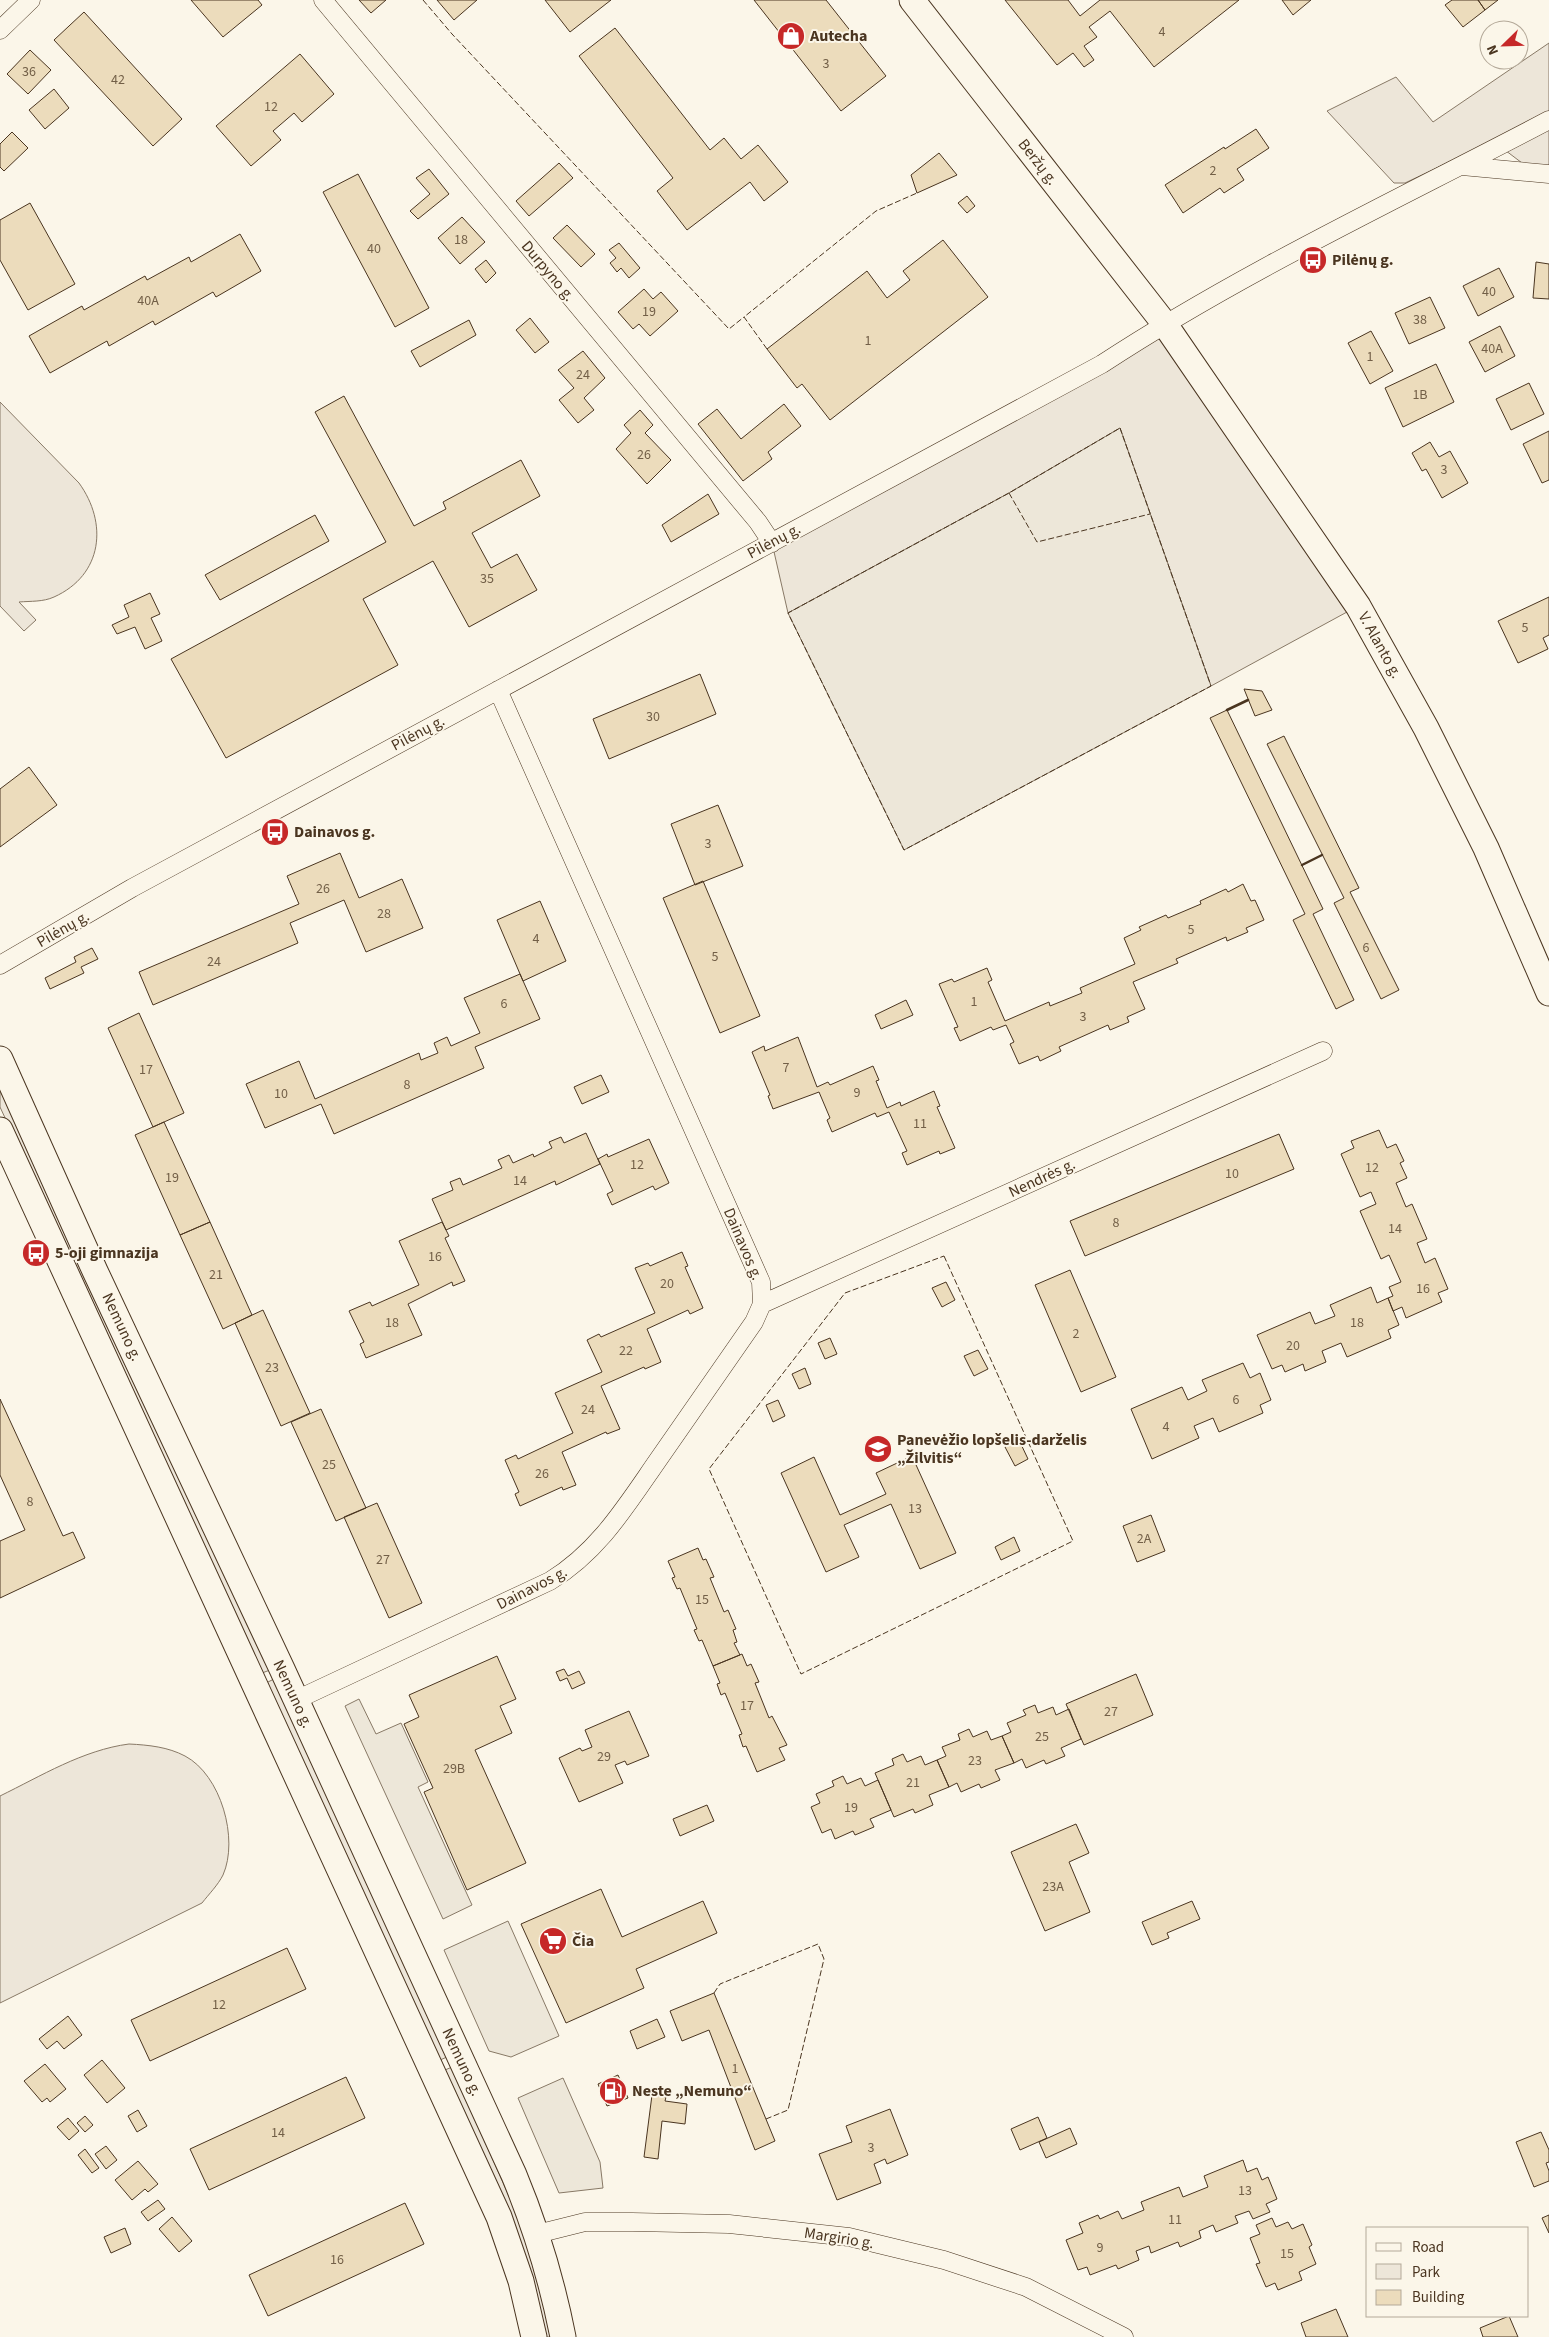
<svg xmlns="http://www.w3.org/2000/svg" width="1549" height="2337" viewBox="0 0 1549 2337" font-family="'Source Sans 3',sans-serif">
<rect width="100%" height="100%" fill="#fbf6e9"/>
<path fill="#ede6d9" stroke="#887966" d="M1549,43v127l-23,-4 -33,-25 -88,42h-11l-67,-72 69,-34 37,45z
M1164,323l194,283 -147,80 -91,-258 -111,65 -221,120 -16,-70z
M0,402l79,81c29,40 24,92 -25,114 -11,5 -23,4 -35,5l17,18 -12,11 -24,-25z
M0,1086l270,584 -8,3 -262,-566z
M274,1679l173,378 -7,3 -174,-377z
M129,1744c20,1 39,3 56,12 36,19 54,83 38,119 -5,10 -14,19 -21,28l-202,100v-207c41,-20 83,-46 129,-52z
M452,2067l68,154 33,116h-8l-100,-267z"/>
<path fill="#ede7d9" stroke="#887966" d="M1120,428l91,258 -307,164 -116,-237 221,-120z
M359,1699l17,35 25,-11 27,59 -10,5 54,118 -29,14 -98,-213z
M508,1921l51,115 -48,21 -22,-6 -45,-101z
M563,2078l37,84 3,26 -44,5 -41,-95z"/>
<path fill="#ecdcbc" stroke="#4a3520" d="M191,0h67l4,5 -39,32z
M359,0h27l-15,13z
M437,0h40l-23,20z
M545,0h66l-41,32z
M754,0h72l60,76 -45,35z
M1005,0h63l12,16 20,-16h139l-85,67 -44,-56 -21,16 8,10 -13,9 10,14 -10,7 -11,-14 -16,12z
M1282,0h29l-18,15z
M1452,0h26l7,10 -22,17 -18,-22z
M1478,0h20l-13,10z
M84,12l98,107 -29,27 -99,-106z
M615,28l95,122 14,-12 17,21 17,-14 30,37 -24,19 -14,-19 -63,48 -30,-39 16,-13 -94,-122z
M30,50l21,20 -23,24 -21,-20z
M300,54l34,40 -32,28 -8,-9 -21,18 8,9 -30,26 -35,-40z
M54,89l15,19 -24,21 -16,-19z
M1256,129l13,19 -32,21 7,11 -20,13 -4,-5 -37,25 -18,-28 59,-38 1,2z
M12,132l16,16 -24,23 -4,-4v-23z
M939,153l18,22 -40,18 -6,-18z
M559,163l14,15 -44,38 -13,-15z
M429,169l20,25 -31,25 -8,-8 20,-17 -14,-16z
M358,174l71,134 -34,19 -72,-135z
M967,196l8,10 -8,7 -9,-10z
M30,203l45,81 -47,26 -28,-50v-40z
M462,217l23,25 -25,22 -22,-26z
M567,225l28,29 -14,13 -28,-29z
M240,234l21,37 -45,26 -3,-5 -58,33 -2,-4 -44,25 -2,-5 -57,32 -21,-37 53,-30 2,4 61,-34 2,4 42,-23 2,5z
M943,240l45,57 -158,123 -28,-36 -5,4 -30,-39 100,-78 20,27 23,-18 -7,-9z
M619,243l21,25 -11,10 -8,-10 -4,4 -7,-9 6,-5 -7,-8z
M486,260l10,13 -10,10 -11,-14z
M1536,262l13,2v35l-16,-1z
M1499,268l15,29 -36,19 -15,-30z
M644,289l9,10 8,-7 17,19 -28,25 -11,-12 -6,5 -15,-17z
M1430,297l15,31 -36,16 -14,-31z
M530,318l19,24 -14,11 -19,-23z
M469,320l7,15 -56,32 -9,-16z
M1500,326l15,30 -30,16 -16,-30z
M1371,331l22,40 -23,13 -22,-41z
M583,351l22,27 -21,20 10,12 -16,13 -19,-23 15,-12 -16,-18z
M1436,364l18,38 -51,25 -18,-39z
M1529,383l15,31 -33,16 -15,-31z
M344,396l70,130 32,-17 -3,-7 78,-42 19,36 -68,37 19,35 26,-14 20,36 -68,37 -36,-66 -70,38 35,66 -172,93 -55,-99 215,-117 -71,-130z
M784,404l17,22 -33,26 4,7 -29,22 -45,-57 19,-15 24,30z
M640,410l13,15 -8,8 26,27 -24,24 -31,-35 15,-16 -7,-8z
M1549,431v49l-7,3 -19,-39z
M1430,442l9,15 11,-6 18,32 -26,15 -16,-29 -4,2 -10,-18z
M708,494l11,20 -48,28 -9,-17z
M315,515l14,26 -109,59 -15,-25z
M150,593l10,21 -9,4 11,23 -17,8 -10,-22 -18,7 -5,-9 17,-8 -5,-12z
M1549,597v38l-6,3 5,11 -30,14 -20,-42z
M700,674l16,40 -107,45 -16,-40z
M1244,689l18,2 10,19 -17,6z
M1227,710l96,199 -10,5 41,86 -18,9 -43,-89 12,-6 -95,-196z
M1284,736l75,152 -9,4 49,98 -18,9 -47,-96 10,-5 -77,-154z
M29,767l28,38 -57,42v-58z
M718,805l25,61 -48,19 -24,-61z
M340,853l19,45 43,-19 21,49 -57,24 -22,-52 -54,23 8,20 -145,62 -14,-33 160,-68 -12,-28z
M703,881l57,135 -40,17 -57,-135z
M1243,884l8,17 4,-1 9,20 -18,8 2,4 -21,9 -1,-4 -50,22 2,4 -45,19 12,27 -18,8 2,5 -19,8 -2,-5 -49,22 2,4 -21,10 -2,-5 -19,8 -9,-20 4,-2 -8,-17 -13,5 -2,-3 -31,14 -6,-13 4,-1 -19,-43 13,-5 2,3 33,-14 5,12 -4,2 17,39 44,-19 1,4 32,-13 -2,-5 55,-24 -11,-26 17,-8 -2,-3 27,-12 2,3 33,-14 -1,-3 26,-12 2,3z
M540,901l26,60 -43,20 -26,-61z
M92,948l6,11 -17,8 3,6 -34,16 -5,-11 31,-16 -2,-5z
M520,974l20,45 -65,28 9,21 -150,66 -13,-30 -56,24 -19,-44 53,-23 16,38 104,-46 2,7 17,-7 -4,-10 13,-6 4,9 29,-13 -16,-35z
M906,1000l7,15 -32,14 -6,-14z
M139,1013l45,100 -31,14 -45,-99z
M798,1037l19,50 11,-5 2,3 43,-19 6,14 -3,1 11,27 13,-6 1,4 33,-15 6,15 -3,1 18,41 -15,6 -1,-3 -32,14 -5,-12 5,-2 -18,-39 -12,5 -2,-4 -43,19 -5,-12 3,-2 -11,-26 -46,17 -5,-13 2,-1 -18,-43 12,-6 1,5z
M601,1075l8,17 -27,12 -8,-17z
M164,1122l46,100 -30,13 -45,-100z
M1379,1130l8,18 9,-4 8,17 -4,2 7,15 -11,5 10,24 6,-3 15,35 -10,4 8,20 10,-5 13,31 -10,4 4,9 -36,16 -4,-11 -9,4 -5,-13 5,-2 -4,-9 12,-5 -12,-27 -8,4 -21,-48 16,-7 -5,-12 -11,5 -19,-43 13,-6 -3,-7z
M586,1133l14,31 -44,21 -1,-4 -109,49 -14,-31 21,-9 -3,-8 10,-4 3,7 39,-17 -4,-8 11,-5 4,8 20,-9 1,3 18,-9 -3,-6 12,-5 3,6z
M1279,1134l15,35 -209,87 -15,-35z
M649,1139l20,44 -14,7 -2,-4 -41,19 -5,-11 6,-3 -15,-32 9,-5 1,3z
M210,1222l42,93 -29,14 -43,-94z
M442,1222l7,14 -4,2 20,43 -12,5 -1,-4 -44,22 14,31 -56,23 -6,-14 4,-2 -15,-31 21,-9 2,4 47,-21 -20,-44z
M682,1252l6,14 -3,1 18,41 -13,6 -2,-4 -41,19 14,33 -16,7 -1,-2 -43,19 19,43 -13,5 -1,-2 -44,20 14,33 -13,5 -1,-3 -42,19 -5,-12 4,-2 -14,-32 11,-5 2,4 55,-26 -18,-40 47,-21 -15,-32 12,-6 2,3 54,-24 -20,-45 13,-5 2,3z
M1070,1270l46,107 -35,15 -46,-107z
M946,1282l9,18 -13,7 -10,-19z
M1371,1287l6,16 11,-5 11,27 -11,5 3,8 -44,19 -6,-14 -19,8 4,11 -21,9 -2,-7 -18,8 -3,-7 -10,4 -15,-34 53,-23 5,12 20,-8 -5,-11z
M263,1310l47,103 -29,13 -46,-103z
M830,1338l7,16 -12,5 -7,-16z
M978,1350l10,19 -14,7 -10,-20z
M1243,1363l7,15 10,-5 11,27 -11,5 3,8 -44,19 -6,-14 -19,8 5,12 -47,21 -21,-50 51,-22 6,13 19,-9 -5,-11z
M805,1368l6,16 -12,5 -7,-15z
M0,1399l63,137 10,-4 12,26 -85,40v-57l25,-11 -25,-55z
M778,1400l7,16 -12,6 -7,-17z
M321,1409l45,99 -30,13 -45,-99z
M1019,1440l9,19 -13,7 -10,-19z
M912,1456l44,97 -36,16 -29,-65 -47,21 15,32 -33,15 -45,-99 33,-16 26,58 46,-21 -10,-21z
M377,1503l45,100 -33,15 -45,-101z
M1151,1515l14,36 -28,11 -14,-36z
M1014,1537l6,14 -19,9 -6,-13z
M698,1548l5,12 3,-1 8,18 -4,1 14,34 4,-2 8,19 -3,1 4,12 -3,1 6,12 -27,11 -11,-26 -3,1 -5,-11 3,-1 -17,-41 -3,1 -5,-11 3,-1 -7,-16z
M742,1654l5,12 4,-2 8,18 -4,1 14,35 3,-2 15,29 -8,3 6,12 -28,12 -11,-26 -3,1 -4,-12 3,-1 -17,-41 -4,2 -4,-11 3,-1 -7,-17z
M497,1656l19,43 -16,7 12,27 -37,17 51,113 -59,27 -43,-98 9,-4 -29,-64 15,-7 -10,-22z
M564,1669l4,7 11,-5 6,12 -13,6 -5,-11 -7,3 -4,-9z
M1136,1674l17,41 -69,30 -18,-41z
M1035,1705l3,8 15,-6 3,8 13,-6 12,30 -20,9 4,8 -19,8 -2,-4 -18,8 -4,-9 -8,4 -12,-27 9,-4 -4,-9 19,-8 -3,-5z
M629,1711l20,45 -22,9 -2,-4 -10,4 8,18 -44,19 -20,-44 21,-10 2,3 10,-4 -7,-17z
M969,1729l4,8 14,-6 4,9 11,-4 12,27 -19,7 5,10 -19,8 -2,-4 -18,8 -4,-9 -8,4 -12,-27 9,-4 -4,-9 18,-7 -2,-6z
M903,1754l4,8 14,-6 4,9 12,-5 12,27 -20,8 4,10 -18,8 -2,-4 -19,8 -19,-44 19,-8 -2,-6z
M843,1776l4,8 14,-6 4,8 13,-6 13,30 -21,9 4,8 -19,8 -2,-4 -18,8 -4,-10 -9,4 -11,-26 9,-4 -4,-9 18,-8 -2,-5z
M707,1805l7,16 -34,15 -7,-17z
M1076,1824l13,29 -20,9 21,50 -45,19 -34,-79z
M601,1889l21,48 81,-36 14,32 -81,36 8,19 -78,35 -45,-99z
M1192,1901l8,18 -33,14 2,5 -17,7 -10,-23z
M287,1948l19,41 -156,72 -19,-41z
M714,1993l61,148 -20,9 -46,-120 -27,11 -12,-30z
M68,2016l14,19 -18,14 -7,-8 -10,8 -8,-10z
M657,2019l8,18 -28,12 -7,-18z
M102,2060l23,28 -18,15 -23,-28z
M45,2064l21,25 -16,13 -3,-4 -5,4 -18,-21z
M618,2075l10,23 -21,8 -9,-22z
M346,2077l19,41 -156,72 -19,-41z
M652,2095l14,2 -1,4 22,3 -2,20 -23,-3 -4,38 -14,-2z
M890,2109l18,46 -21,9 -2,-5 -11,5 7,19 -44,17 -18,-46 33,-12 -6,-16z
M138,2110l9,16 -10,6 -9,-16z
M85,2116l8,9 -8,7 -8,-9z
M1038,2117l9,21 -27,12 -9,-21z
M68,2118l11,13 -10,9 -12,-13z
M1070,2128l7,16 -31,14 -7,-16z
M1541,2132l8,18v12l-3,1 3,8v10l-15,6 -18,-45z
M106,2146l11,14 -11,9 -11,-15z
M85,2149l14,19 -7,5 -14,-18z
M1243,2160l4,12 10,-4 5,12 6,-3 9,22 -11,5 4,8 -17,7 -4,-8 -14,5 3,7 -22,9 -3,-7 -14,6 2,7 -21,9 -2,-5 -27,11 -2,-7 -13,5 3,9 -21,9 -2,-4 -26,10 -3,-8 -9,3 -12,-30 17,-7 -4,-10 19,-8 2,4 18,-8 4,8 22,-9 -3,-8 38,-15 4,10 25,-10 -4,-11z
M138,2161l20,23 -10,8 -3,-3 -13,11 -17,-20z
M158,2200l7,9 -17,12 -7,-9z
M405,2203l19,41 -156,72 -19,-41z
M1549,2215v18l-7,-15z
M172,2217l20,24 -13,11 -20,-23z
M1272,2218l4,9 12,-5 4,7 11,-5 9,21 -3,2 7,17 -17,8 3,8 -24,10 -3,-7 -9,4 -10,-23 4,-1 -10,-25 10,-4 -4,-9z
M125,2228l6,16 -20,9 -7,-16z
M1336,2309l12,28h-42l-5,-14z
M1509,2316l9,21h-35l-3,-9z"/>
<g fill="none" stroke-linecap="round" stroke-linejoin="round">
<defs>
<path id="street" d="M323,0l435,522 14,21
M0,30l31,-30
M1462,166l87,8
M0,965l132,-77 970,-524c142,-93 297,-165 447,-244
M762,1304l561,-253
M296,1700l254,-119c49,-30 76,-75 108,-121 32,-46 64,-92 96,-138l8,-18 -1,-22 -263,-592
M537,2234l48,-12h47l97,2 120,13 95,23 82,27 98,50"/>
<path id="secondary" d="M912,0l252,323 194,283 68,122 60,120 63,145
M0,1059l95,212 187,398 232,506c22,53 38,106 49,162
M0,1130l499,1087 22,64 13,56"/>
</defs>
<use href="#street" stroke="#4a3520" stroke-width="19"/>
<use href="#secondary" stroke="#4a3520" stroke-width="27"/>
<use href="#street" stroke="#fbf6e9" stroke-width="18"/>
<use href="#secondary" stroke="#fbf6e9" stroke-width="25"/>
<path stroke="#4a3520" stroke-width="1" stroke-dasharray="6 2.5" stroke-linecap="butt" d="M423,0l29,34 277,295 15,-12
M767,349l-23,-32 132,-106 41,-18
M1120,428l91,258 -307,164 -116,-237 221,-120z
M1009,493l28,49 113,-28
M944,1256l129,285 -272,133 -92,-205 136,-176z
M714,1993l6,-9 98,-40 6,15 -36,151 -22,9"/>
<path stroke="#4a3520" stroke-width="2.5" d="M1227,710l21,-10
M1302,865l20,-10"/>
</g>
<defs>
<symbol id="shop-disc" viewBox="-11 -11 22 22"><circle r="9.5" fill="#c62828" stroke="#fbf6e9"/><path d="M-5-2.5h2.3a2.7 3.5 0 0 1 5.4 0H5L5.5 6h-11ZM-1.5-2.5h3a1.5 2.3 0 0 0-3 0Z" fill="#fff"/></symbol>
<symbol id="bus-disc" viewBox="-11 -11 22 22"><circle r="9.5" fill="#c62828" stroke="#fbf6e9"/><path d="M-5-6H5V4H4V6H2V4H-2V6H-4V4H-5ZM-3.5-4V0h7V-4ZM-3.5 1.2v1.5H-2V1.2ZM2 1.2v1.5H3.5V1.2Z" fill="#fff"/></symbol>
<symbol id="school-disc" viewBox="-11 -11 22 22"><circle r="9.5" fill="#c62828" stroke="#fbf6e9"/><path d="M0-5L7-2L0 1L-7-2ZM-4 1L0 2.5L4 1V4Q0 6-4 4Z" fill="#fff"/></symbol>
<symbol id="supermarket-disc" viewBox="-11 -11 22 22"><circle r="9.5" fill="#c62828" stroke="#fbf6e9"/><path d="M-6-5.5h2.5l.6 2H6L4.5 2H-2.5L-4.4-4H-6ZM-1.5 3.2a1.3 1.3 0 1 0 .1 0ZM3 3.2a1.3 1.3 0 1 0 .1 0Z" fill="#fff"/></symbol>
<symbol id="fuel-disc" viewBox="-11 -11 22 22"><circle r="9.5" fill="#c62828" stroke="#fbf6e9"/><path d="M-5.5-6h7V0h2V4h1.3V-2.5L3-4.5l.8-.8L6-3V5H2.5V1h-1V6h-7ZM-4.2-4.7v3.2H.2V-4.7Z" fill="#fff"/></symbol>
</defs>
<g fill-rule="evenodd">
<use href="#shop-disc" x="775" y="20" width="32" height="32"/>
<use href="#bus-disc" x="1297" y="244" width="32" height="32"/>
<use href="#bus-disc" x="259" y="816" width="32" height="32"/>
<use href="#bus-disc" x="20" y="1237" width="32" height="32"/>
<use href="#school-disc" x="862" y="1433" width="32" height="32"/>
<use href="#supermarket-disc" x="537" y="1925" width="32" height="32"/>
<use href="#fuel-disc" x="597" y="2075" width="32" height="32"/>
</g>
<g text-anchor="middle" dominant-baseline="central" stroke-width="4" stroke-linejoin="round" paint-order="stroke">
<g font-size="14" fill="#725f47">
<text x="1162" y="32">4</text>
<text x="826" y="64">3</text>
<text x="29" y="72">36</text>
<text x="118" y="80">42</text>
<text x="271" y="107">12</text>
<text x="1213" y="171">2</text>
<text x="461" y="240">18</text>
<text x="374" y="249">40</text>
<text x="1489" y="292">40</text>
<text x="148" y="301">40A</text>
<text x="649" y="312">19</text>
<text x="1420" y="320">38</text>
<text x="868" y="341">1</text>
<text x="1492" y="349">40A</text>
<text x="1370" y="357">1</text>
<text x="583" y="375">24</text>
<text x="1420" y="395">1B</text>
<text x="644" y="455">26</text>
<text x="1444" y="470">3</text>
<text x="487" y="579">35</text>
<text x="1525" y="628">5</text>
<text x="653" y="717">30</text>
<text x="708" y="844">3</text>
<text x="323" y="889">26</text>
<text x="384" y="914">28</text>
<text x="1191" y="930">5</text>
<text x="536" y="939">4</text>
<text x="1366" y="948">6</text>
<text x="715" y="957">5</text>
<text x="214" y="962">24</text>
<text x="974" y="1002">1</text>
<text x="504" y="1004">6</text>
<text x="1083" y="1017">3</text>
<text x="786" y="1068">7</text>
<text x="146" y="1070">17</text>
<text x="407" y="1085">8</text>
<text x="857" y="1093">9</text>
<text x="281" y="1094">10</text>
<text x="920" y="1124">11</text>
<text x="637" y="1165">12</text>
<text x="1372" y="1168">12</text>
<text x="1232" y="1174">10</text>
<text x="172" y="1178">19</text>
<text x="520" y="1181">14</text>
<text x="1116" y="1223">8</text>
<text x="1395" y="1229">14</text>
<text x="435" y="1257">16</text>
<text x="216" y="1275">21</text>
<text x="667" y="1284">20</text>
<text x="1423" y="1289">16</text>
<text x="392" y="1323">18</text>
<text x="1357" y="1323">18</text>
<text x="1076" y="1334">2</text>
<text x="1293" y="1346">20</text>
<text x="626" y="1351">22</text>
<text x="272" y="1368">23</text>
<text x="1236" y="1400">6</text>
<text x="588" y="1410">24</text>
<text x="1166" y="1427">4</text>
<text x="329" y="1465">25</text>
<text x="542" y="1474">26</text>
<text x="30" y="1502">8</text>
<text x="915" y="1509">13</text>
<text x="1144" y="1539">2A</text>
<text x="383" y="1560">27</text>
<text x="702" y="1600">15</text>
<text x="747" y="1706">17</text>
<text x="1111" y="1712">27</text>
<text x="1042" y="1737">25</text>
<text x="604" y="1757">29</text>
<text x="975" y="1761">23</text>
<text x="454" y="1769">29B</text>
<text x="913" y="1783">21</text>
<text x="851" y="1808">19</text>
<text x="1053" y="1887">23A</text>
<text x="219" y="2005">12</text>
<text x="735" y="2069">1</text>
<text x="278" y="2133">14</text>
<text x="871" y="2148">3</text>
<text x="1245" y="2191">13</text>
<text x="1175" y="2220">11</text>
<text x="1100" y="2248">9</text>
<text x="1287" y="2254">15</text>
<text x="337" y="2260">16</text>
</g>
<g font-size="16" font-weight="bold" fill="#4a3520" stroke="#fbf6e9" text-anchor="start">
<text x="810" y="36">Autecha</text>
<text x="1332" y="260">Pilėnų g.</text>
<text x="294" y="832">Dainavos g.</text>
<text x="55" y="1253">5-oji gimnazija</text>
<text x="897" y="1440">Panevėžio lopšelis-darželis<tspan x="897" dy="18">„Žilvitis“</tspan></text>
<text x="572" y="1941">Čia</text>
<text x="632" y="2091">Neste „Nemuno“</text>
</g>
<g font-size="16" fill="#4a3520" stroke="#fbf6e9">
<text transform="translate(1038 162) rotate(52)">Beržų g.</text>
<text transform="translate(548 271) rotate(50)">Durpyno g.</text>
<text transform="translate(774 541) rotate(-28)">Pilėnų g.</text>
<text transform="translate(1380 645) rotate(61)">V. Alanto g.</text>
<text transform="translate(418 733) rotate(-28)">Pilėnų g.</text>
<text transform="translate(63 929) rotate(-30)">Pilėnų g.</text>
<text transform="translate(1042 1178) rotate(-25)">Nendrės g.</text>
<text transform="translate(743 1244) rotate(67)">Dainavos g.</text>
<text transform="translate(122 1327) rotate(65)">Nemuno g.</text>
<text transform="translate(532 1588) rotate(-27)">Dainavos g.</text>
<text transform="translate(293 1694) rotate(65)">Nemuno g.</text>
<text transform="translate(462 2062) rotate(65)">Nemuno g.</text>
<text transform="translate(839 2238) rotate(9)">Margirio g.</text>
</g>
</g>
<rect x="1366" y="2227" width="162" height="90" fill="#fbf6e9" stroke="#b4a999"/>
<rect x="1376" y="2243" width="25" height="8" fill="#fbf6e9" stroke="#b4a999"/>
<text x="1412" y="2252" font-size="15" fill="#4a3520">Road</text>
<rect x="1376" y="2264" width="25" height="15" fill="#ede6d9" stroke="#b4a999"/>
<text x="1412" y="2277" font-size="15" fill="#4a3520">Park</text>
<rect x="1376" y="2290" width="25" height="15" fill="#ecdcbc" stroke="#b4a999"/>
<text x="1412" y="2302" font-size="15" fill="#4a3520">Building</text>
<g transform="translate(1504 45) rotate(247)"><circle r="24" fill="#fbf6e9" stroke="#b4a999"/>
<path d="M0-4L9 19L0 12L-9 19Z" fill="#c62828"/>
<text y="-8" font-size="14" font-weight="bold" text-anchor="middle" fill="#4a3520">N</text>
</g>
</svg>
